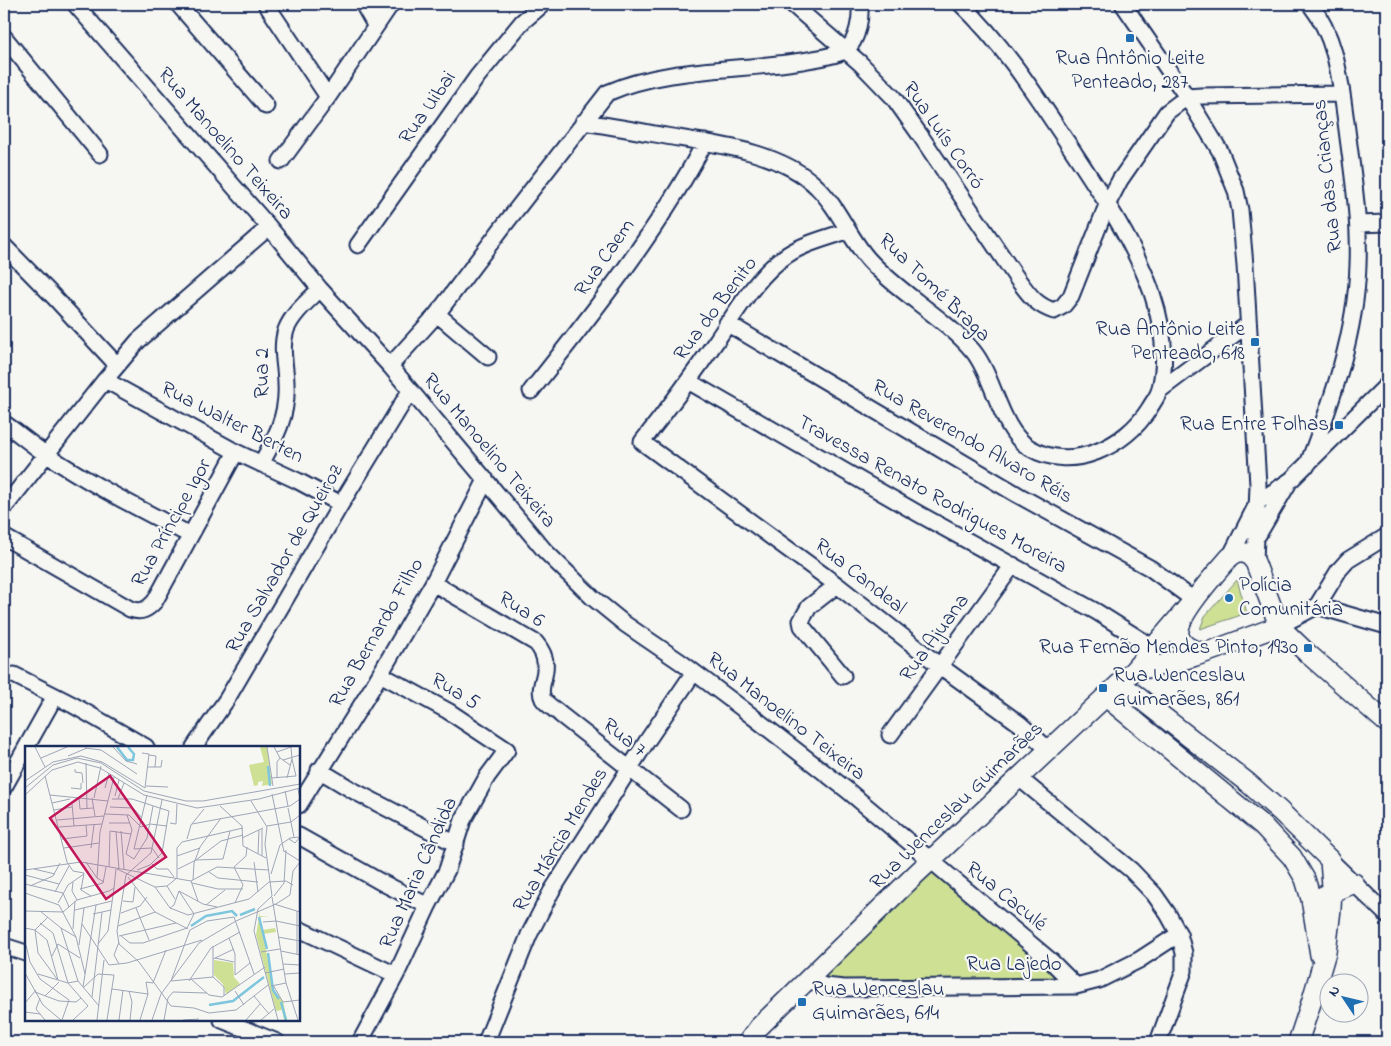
<svg xmlns="http://www.w3.org/2000/svg" width="1391" height="1046" viewBox="0 0 1391 1046" font-family="'Indie Flower',sans-serif">
<rect width="100%" height="100%" fill="#f6f6f2"/>
<filter id="ink" filterUnits="userSpaceOnUse"><feTurbulence type="fractalNoise" baseFrequency=".02" numOctaves="2"/><feDisplacementMap in="SourceGraphic" scale="10" xChannelSelector="R" yChannelSelector="G"/><feConvolveMatrix kernelMatrix="1 2 1 2 8 2 1 2 1" color-interpolation-filters="sRGB"/></filter>
<g filter="url(#ink)">
<path fill="#cee094" stroke="#748879" d="M1237,580l10,33 -47,16 5,-13z
M931,861l145,125 -268,-6z"/>
<g fill="none" stroke-linecap="round" stroke-linejoin="round">
<defs>
<path id="minor" d="M75,4l194,223 51,62 70,77 155,185 48,47 32,26 57,39 57,43 108,84 204,171 25,25
M178,4l88,102
M266,4l62,93
M363,4l12,21
M792,4l68,59 33,34 27,38 98,145c12,15 17,25 36,31l9,-5 8,-10 36,-91 13,-25 47,-68 20,-15 14,-1 141,-2
M1123,4l64,93 33,54 16,40 4,19 5,55 13,220 -3,77
M4,37l96,117
M583,122c28,4 55,9 83,14 49,8 115,15 151,51 22,21 32,51 52,73 31,34 74,56 104,91 22,27 27,80 57,97 42,25 96,-2 119,-39 4,-7 10,-14 11,-21 8,-32 2,-65 -8,-95 -19,-54 -54,-104 -85,-151 -32,-48 -64,-98 -106,-138
M281,161l47,-64 63,-93
M1358,224l29,-1
M847,231c-20,7 -42,12 -60,24 -30,20 -50,56 -70,85 -24,35 -49,69 -75,102l195,143 103,81 80,58 29,26
M358,245l119,-168 45,-55 21,-18
M4,246l49,50 64,69
M437,314l51,43
M727,323l291,172 132,73 44,32
M390,366l47,-52 65,-86 105,-135c59,-26 132,-22 195,-32 11,-2 35,-5 44,-11 12,-10 15,-32 14,-46
M105,380l131,72 62,29 43,23
M688,381l231,133 178,98 57,36
M1160,390l88,-66
M531,391c62,-78 127,-160 174,-249
M4,423c14,10 28,22 43,32 45,30 95,55 143,80
M261,464c15,-27 27,-49 25,-80 0,-17 -6,-36 0,-54 6,-16 22,-29 34,-41
M1308,464c24,-63 48,-131 50,-199 2,-48 -6,-95 -12,-143 -6,-42 -9,-84 -36,-118
M4,508l101,-128 33,-39 131,-114
M1258,535l30,-51
M4,537l126,72c11,4 17,1 25,-8l81,-149
M1230,557l28,-55 33,-22 96,-95
M433,583l103,60c21,25 -1,41 7,56 4,6 13,11 18,16l120,94
M837,585l-28,22 -8,14 1,5 41,50
M1317,606l70,20
M1279,626l38,-20 22,-36 9,-10 39,-24
M14,675l59,30 73,42
M890,735l123,-170
M194,747l33,-48 114,-195 69,-113
M319,770l35,21 102,53
M1019,778l112,92 23,24 14,20 11,20 5,19v18l-26,71
M4,787l51,-91
M299,805l73,-117 61,-105 53,-103
M299,836l80,45 49,25
M1330,860l57,55
M299,929l97,46
M4,946l22,7
M808,980l17,6 19,2 232,-2 23,-6 40,-20 40,-26
M222,1020l55,22
M360,1042l36,-67 32,-69 19,-36 16,-50 24,-43 20,-27 -59,-39 -68,-37
M486,1042l43,-107 22,-43 96,-151 47,-69"/>
<path id="tertiary" d="M1203,653c-9,-3 -22,-6 -24,-18 -3,-19 38,-63 51,-78l7,-4h10l8,9 24,64 28,27 80,70
M1134,670c50,-6 97,-27 145,-44
M1120,683l128,100 32,28 50,49 2,27 -1,22 -5,43 -15,51 -13,39
M1106,697l157,129 29,31 13,22 6,20 9,56
M1323,896l31,-13
M748,1042l11,-15 157,-153 218,-204 60,-70"/>
</defs>
<use href="#minor" stroke="#1b2f5e" stroke-width="19"/>
<use href="#tertiary" stroke="#1b2f5e" stroke-width="22"/>
<use href="#minor" stroke="#f6f6f2" stroke-width="15"/>
<use href="#tertiary" stroke="#f6f6f2" stroke-width="19"/>
</g>
</g>
<g fill="#1f6fb2" stroke="#f6f6f2" stroke-width="2">
<rect x="1125" y="33" width="10" height="10" rx="2.5"/>
<rect x="1250" y="337" width="10" height="10" rx="2.5"/>
<rect x="1334" y="420" width="10" height="10" rx="2.5"/>
<circle cx="1229" cy="598" r="5"/>
<rect x="1303" y="643" width="10" height="10" rx="2.5"/>
<rect x="1098" y="683" width="10" height="10" rx="2.5"/>
<rect x="797" y="997" width="10" height="10" rx="2.5"/>
</g>
<g text-anchor="middle" dominant-baseline="central" stroke-width="4.5" stroke-linejoin="round" paint-order="stroke">
<g font-size="21" fill="#1b2f5e" stroke="#f6f6f2" text-anchor="end">
<text x="1130" y="59" text-anchor="middle">Rua Antônio Leite<tspan x="1130" dy="24">Penteado, 287</tspan></text>
<text x="1245" y="330">Rua Antônio Leite<tspan x="1245" dy="24">Penteado, 618</tspan></text>
<text x="1329" y="425">Rua Entre Folhas</text>
<text x="1239" y="586" text-anchor="start">Polícia<tspan x="1239" dy="24">Comunitária</tspan></text>
<text x="1298" y="648">Rua Fernão Mendes Pinto, 1930</text>
<text x="1113" y="676" text-anchor="start">Rua Wenceslau<tspan x="1113" dy="24">Guimarães, 861</tspan></text>
<text x="812" y="990" text-anchor="start">Rua Wenceslau<tspan x="812" dy="24">Guimarães, 614</tspan></text>
</g>
<g font-size="21" fill="#1b2f5e" stroke="#f6f6f2">
<text transform="translate(428 108) rotate(-55)">Rua Uibai</text>
<text transform="translate(943 136) rotate(55)">Rua Luís Corró</text>
<text transform="translate(225 144) rotate(49)">Rua Manoelino Teixeira</text>
<text transform="translate(1328 176) rotate(-96)">Rua das Crianças</text>
<text transform="translate(605 258) rotate(-55)">Rua Caem</text>
<text transform="translate(934 288) rotate(44)">Rua Tomé Braga</text>
<text transform="translate(716 309) rotate(-53)">Rua do Benito</text>
<text transform="translate(263 373) rotate(-90)">Rua 2</text>
<text transform="translate(232 423) rotate(27)">Rua Walter Berten</text>
<text transform="translate(972 442) rotate(30)">Rua Reverendo Alvaro Réis</text>
<text transform="translate(489 451) rotate(50)">Rua Manoelino Teixeira</text>
<text transform="translate(932 495) rotate(29)">Travessa Renato Rodrigues Moreira</text>
<text transform="translate(172 523) rotate(-61)">Rua Príncipe Igor</text>
<text transform="translate(285 559) rotate(-60)">Rua Salvador de Queiroz</text>
<text transform="translate(860 577) rotate(38)">Rua Candeal</text>
<text transform="translate(521 610) rotate(32)">Rua 6</text>
<text transform="translate(377 633) rotate(-60)">Rua Bernardo Filho</text>
<text transform="translate(935 638) rotate(-54)">Rua Ajuana</text>
<text transform="translate(455 692) rotate(31)">Rua 5</text>
<text transform="translate(786 717) rotate(38)">Rua Manoelino Teixeira</text>
<text transform="translate(624 738) rotate(38)">Rua 7</text>
<text transform="translate(957 806) rotate(-44)">Rua Wenceslau Guimarães</text>
<text transform="translate(561 840) rotate(-59)">Rua Márcia Mendes</text>
<text transform="translate(419 873) rotate(-66)">Rua Maria Cândida</text>
<text transform="translate(1006 897) rotate(39)">Rua Caculé</text>
<text x="1014" y="965">Rua Lajedo</text>
</g>
</g>
<g transform="translate(25 746)">
<rect width="275" height="275" fill="#f6f6f2"/>
<path d="M209,1h33l5,37 -10,2 1,-5 -5,1v3l-4,1 -5,-21 15,-3 -4,-15zM235,165v5h9l-9,1 3,13 12,-2 1,4 -13,2 10,55 10,12 4,19h-3l-2,-10 -6,1 -20,-76zM189,214l19,3 1,14 6,7 -14,10 -3,-10 -9,-9z" fill="#cee094"/>
<path fill="none" stroke="#7dc6de" stroke-width="2.5" d="M92,1l10,13h6l1,-6 -6,-7M243,20l2,20M215,169l15,-6M234,171l8,32M166,180l15,-10 26,-5 5,5M243,207l5,37 6,9M256,256l5,18M184,259l24,-4 31,-24"/>
<path fill="none" stroke="#9ea6b7" stroke-width="1" d="M10,1l10,20M88,1l13,14 11,3M242,1l6,39M249,1l6,11 10,7M60,2l16,2 36,24M252,6l14,-5 1,12 -5,19M124,9l7,1 -1,11M43,10l19,-8M16,12l26,-11M258,14l17,-5M61,17l1,46M123,21h13l1,-7M50,23v3l7,1 1,10M20,30l22,86 6,9 11,2 -3,17 10,6M246,32l25,-2 -4,-17M252,32v-16l3,-4M0,35l28,-19 28,-6 21,6 43,26 4,-34 -7,-1M121,40l22,1M0,42l28,-23 24,-7 24,5 43,28 42,10h17l97,-17M46,42l10,1v-6M80,42l4,-15M260,45l3,15M247,48l12,58M0,49l27,-25 26,-8 22,6 44,27 53,13 62,-9 41,-11M25,49l58,6M122,49l-13,54 18,-1 7,10M90,50l4,-16M54,51l1,12 13,-1M67,52l3,18M69,52l7,-32M87,53h20l37,12 -7,42 -12,12 -13,5M93,53l6,-16M137,54l-11,53 -25,22 -9,56 2,13 20,18 32,44 23,2 15,5 27,-3 32,-25M226,55l16,26 -2,17 7,52 -14,13 -4,22 24,89M27,57l18,-4M47,58l2,22M195,60l22,20 1,20 23,12M85,61l23,1 9,10M263,62l6,29M29,64l18,-3M80,68l24,1 12,12 9,-3 17,2M102,69l5,15 -6,24 8,5 13,-21 6,-32M32,74l47,-4M84,77h21M145,77l6,1 1,-20M167,78l98,-18 10,-7 -2,-10M242,80l24,-4 9,-7M34,81l43,-3M91,85l3,38M96,85l3,38M217,92l21,-10M37,93l25,-3 -1,-11M162,93l4,-14 13,-16M264,93l6,4 5,-6M39,102l35,-5M66,102l3,-23M259,105l16,10M233,108l1,-24M152,110l23,-8M237,110v-27M171,114l25,-19 22,-6M61,116l11,16 7,4M229,116l4,30M127,118l5,5h11l6,8M84,121l1,-36 21,3M9,123l21,5M92,123l38,18 12,-1 10,-8v-30l5,-6 61,-14M153,123l18,-9 27,-1 7,-28M0,124l56,-8 110,19 26,-14 52,3M184,126l9,6 40,4M246,128l9,-29 10,-7 10,-1M0,129l34,9M103,131l27,35 33,17M72,132l3,-46 14,-55M168,134l1,-17 6,-16 21,-29M166,135l7,20M48,136l-1,9 5,9M167,137l26,6h25M0,138l38,9 6,14M5,140l23,-10 7,-13M142,140l8,13M130,141l15,21 18,7 61,-16 20,-17 17,-1 7,4M55,143l23,-6 3,-16M154,145l24,13 14,3M154,145l15,23M30,146l14,-26M0,147l34,12 17,32 9,37M249,150l10,-13 2,-33M247,151l14,86 12,37M98,155l10,1 2,-15M33,157l10,-18 16,-11M210,157l8,-18 -9,-18 12,-11 1,-9M249,158l26,8M251,158l14,-9 3,-24 7,-9M181,159l19,-15M111,162l13,32M145,162l4,-3 5,-14M50,164l37,-9M0,165l38,1 14,-12 32,-9 5,-3 2,-19M15,165l21,17 17,53 21,25M272,165v44M96,167l19,-7 7,-9M68,168l18,-4M238,176l13,-1 24,5M15,177l13,10 15,50 20,23 -15,14M57,178l27,41 18,-2 75,-23M93,180l37,-14M0,182l10,2 12,10 11,40M36,182l15,9M48,183l2,-28M165,184l17,-9 27,-4 20,57M165,184l-19,51 42,-4M94,190l57,-13M96,190l9,7h13l44,-15 7,-14M253,191l22,4M204,192l6,16v21l15,-12M94,196l-5,13 5,9M73,198l10,-13 6,-43M1,199l4,17 10,17 29,21M54,199l5,-37M188,200v31l11,10v9M256,205l19,4M236,206l19,-3M13,207l-3,-23 13,-13M13,207l19,26M27,210l6,-12 22,14M190,212l19,4M188,213l21,-10M258,218l17,1M0,227l18,32 18,15M240,227l19,-4M13,228l30,9 10,-2M260,228l15,-1M166,233l18,16 13,2 43,-30M164,235l22,-33 29,-16M248,239l10,17 17,-2M246,240l15,-3M58,241l13,-82M59,241l14,-13 16,1 -7,45M87,243l36,5M104,245l3,11 -2,18M210,245l9,14M10,246l24,9 17,1 5,-4M20,250l14,-14M229,250l15,18M67,251l10,-85M15,252l-4,11 9,11M0,257l11,-13M0,266l15,2M37,274l7,-20M72,274l7,-60M94,274l4,-30M115,274l8,-26 -2,-12 7,1 13,-33M127,274l9,-26 38,-51 37,-22 40,-17M139,274l4,-22 5,-6 34,1M158,274l16,-1M221,274l14,-16M236,274l13,-11"/>
<path fill="#c2185b" fill-opacity="0.15" stroke="#c2185b" stroke-width="2.5" d="M85,30l56,81 -60,42 -56,-81z"/>
<rect width="275" height="275" fill="none" stroke="#1b2f5e" stroke-width="2.5"/>
</g>
<rect width="1391" height="1046" fill="none" stroke="#f6f6f2" stroke-width="20"/>
<rect x="10" y="10" width="1371" height="1026" fill="none" stroke="#1b2f5e" stroke-width="2" filter="url(#ink)"/>
<g transform="translate(1344 998) rotate(305)"><circle r="24" fill="#f6f6f2" stroke="#9ea6b7"/>
<path d="M0-4L9 19L0 12L-9 19Z" fill="#1f6fb2"/>
<text y="-8" font-size="14" font-weight="bold" text-anchor="middle" fill="#1b2f5e">N</text>
</g>
</svg>
